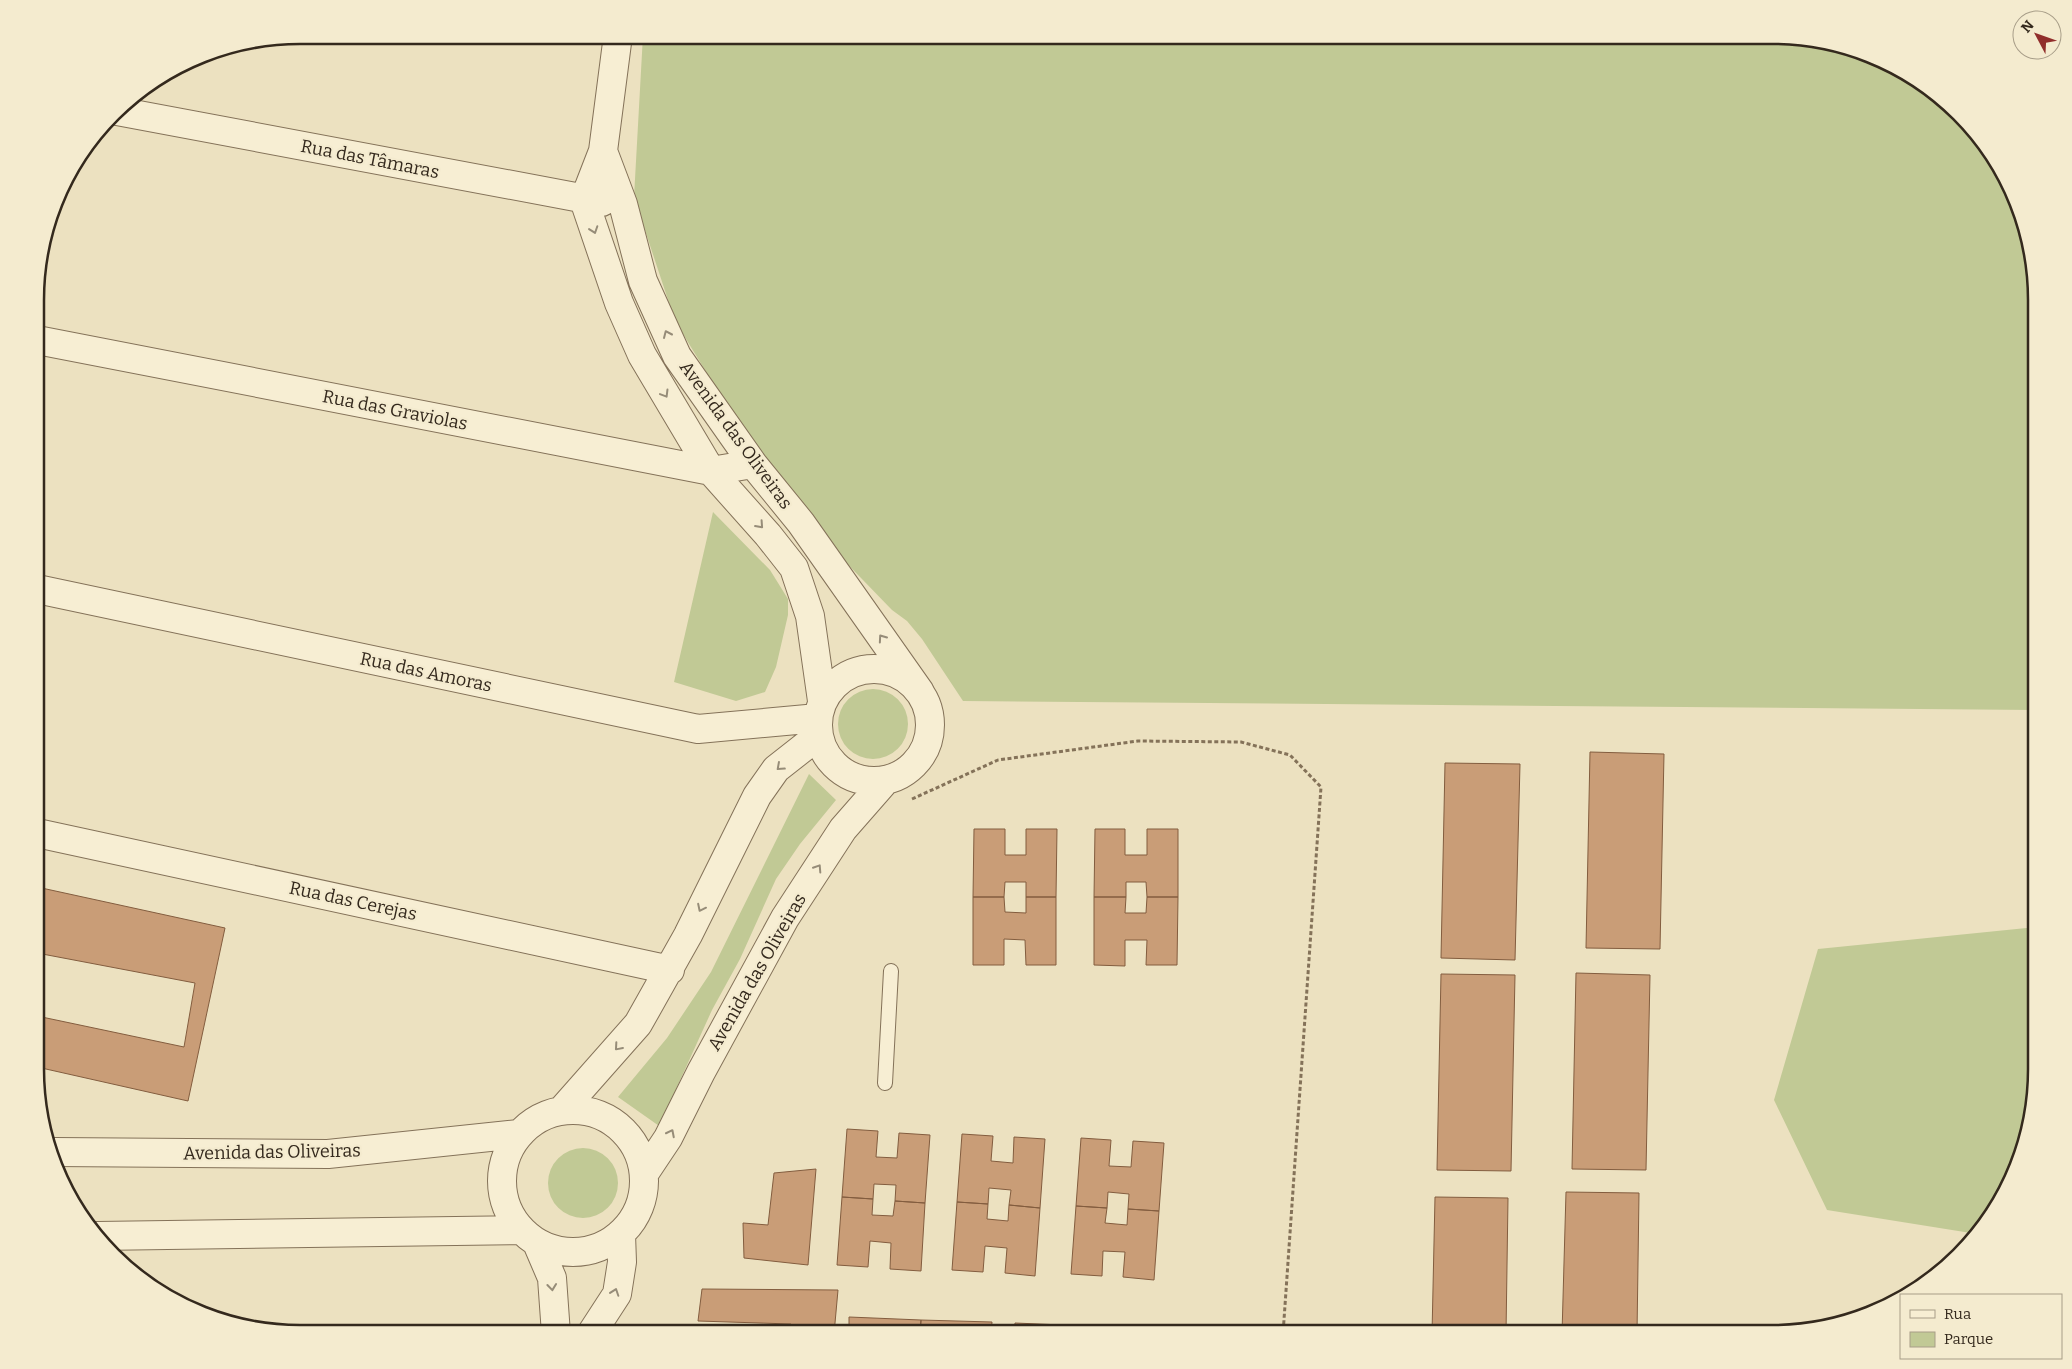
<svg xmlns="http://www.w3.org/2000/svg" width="2072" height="1369" viewBox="0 0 2072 1369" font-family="Bitter,serif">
<rect width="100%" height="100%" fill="#ece1c0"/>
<path fill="#c1c995" d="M643,35h1129l85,14 62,31 52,45 31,43 26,63 8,52v427l-1073,-9 -41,-62 -15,-18 -15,-11 -62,-64 -103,-140 -52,-85 -41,-124z
M713,512l57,58 18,29v16l-12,52 -11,25 -29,9 -62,-19z
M838 724a35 35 0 1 1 70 0a35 35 0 1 1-70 0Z
M809,774l27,26 -36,44 -24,35 -36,80 -28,51 -35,77 -15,41 -44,-31 49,-59 44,-66z
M2036,927v159l-13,68 -31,62 -15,18 -150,-24 -53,-110 44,-151z
M548 1183a35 35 0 1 1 70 0a35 35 0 1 1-70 0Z"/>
<path fill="#c99d77" stroke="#835d3f" d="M1590,752l74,2 -4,195 -74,-1z
M1445,763l75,1 -5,196 -74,-2z
M974,829h31v26h21v-26h31l-1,68h-30v-15h-21l-1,15h-31z
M1095,829h30v26h22v-26h31v68h-31l-1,-15h-20v15h-32z
M37,887l188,41 -37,173 -151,-34v-51l147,31 11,-64 -158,-30z
M973,897h31l1,15 21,1v-16h30v68h-30l-1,-25 -21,-1v26h-31z
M1094,897h32l-1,16h21l1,-16h31l-1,68h-31l1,-25h-22v26l-31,-1z
M1576,973l74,2 -4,195 -74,-1z
M1441,974l74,1 -4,196 -74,-1z
M847,1129l31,2 -2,26 21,1 2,-25 31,2 -5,68 -30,-2 1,-16 -22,-1 -1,15 -31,-2z
M962,1134l31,2 -2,25 22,2 1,-26 31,2 -5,69 -31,-3 2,-15 -22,-2 -1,16 -31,-2z
M1081,1138l30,2 -2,26 22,1 2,-26 31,2 -5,68 -31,-2 1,-15 -21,-2 -1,16 -31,-2z
M816,1169l-8,96 -64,-7 -1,-35 25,2 6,-52z
M1566,1192l73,1 -2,141h-75z
M842,1197l31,2 -1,16 21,1 2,-15 30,2 -4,68 -31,-2 1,-26 -21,-2 -2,26 -31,-2z
M1435,1197l73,1 -2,136h-74z
M957,1202l31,2 -1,15 21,2 1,-16 31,3 -5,68 -30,-3 2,-25 -22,-2 -2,26 -31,-2z
M1076,1206l31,2 -2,15 22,2 1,-16 31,2 -5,69 -31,-3 2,-25 -22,-1 -1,25 -31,-2z
M702,1289l136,1 -4,44h-43v-10l-93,-3z
M849,1317l72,3 -1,14h-71z
M921,1320l71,2 -1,12h-71z
M1015,1323l71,3 -1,8h-71z
M1086,1326l71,2v6h-72z"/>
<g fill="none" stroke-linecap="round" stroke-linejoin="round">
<defs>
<path id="service" d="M885,1083l6,-112"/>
<path id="minor" d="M618,35l-15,116 -19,49 35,103 23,52 69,116 57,64 26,33 16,48 12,85
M117,111l485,91
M603,151l20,53 20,77 34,75 76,108 48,59 119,169
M37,340l674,131 42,-7
M37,589l661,140 120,-11
M818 725a56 56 0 1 1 112 0a56 56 0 1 1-112 0Z
M37,833l633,137
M502 1181a71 71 0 1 1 142 0a71 71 0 1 1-142 0Z
M562,1110l76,-86 50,-89 69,-139 19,-27 42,-33
M54,1152l274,2 191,-20
M644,1174l24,-36 33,-66 84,-154 58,-89 42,-48
M97,1236l423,-6
M537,1243l15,35 4,56
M591,1334l26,-40 5,-32 -1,-28"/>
</defs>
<use href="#service" stroke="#847259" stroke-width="16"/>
<use href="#minor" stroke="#847259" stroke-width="30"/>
<path stroke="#847259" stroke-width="3" stroke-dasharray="4 2.5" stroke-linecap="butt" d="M912,799l86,-39 140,-19 103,1 49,13 31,32 -38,547"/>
<use href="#service" stroke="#f7eed3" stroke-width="14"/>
<use href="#minor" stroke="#f7eed3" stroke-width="28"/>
</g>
<defs><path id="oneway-chevron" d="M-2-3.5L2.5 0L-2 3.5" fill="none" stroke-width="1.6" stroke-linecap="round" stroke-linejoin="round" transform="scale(1.25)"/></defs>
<g stroke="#968c78">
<use href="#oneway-chevron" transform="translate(594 230) rotate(71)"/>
<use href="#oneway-chevron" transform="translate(667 334) rotate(-114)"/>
<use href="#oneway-chevron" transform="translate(665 394) rotate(59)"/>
<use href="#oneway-chevron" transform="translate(760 525) rotate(48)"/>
<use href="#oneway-chevron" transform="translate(882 638) rotate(-125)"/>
<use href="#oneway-chevron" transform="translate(780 767) rotate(138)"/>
<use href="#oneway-chevron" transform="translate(818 868) rotate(-57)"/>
<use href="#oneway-chevron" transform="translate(701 908) rotate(116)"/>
<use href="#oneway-chevron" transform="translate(618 1047) rotate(131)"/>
<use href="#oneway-chevron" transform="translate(671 1133) rotate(-63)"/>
<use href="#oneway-chevron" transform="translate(552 1287) rotate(84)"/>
<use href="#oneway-chevron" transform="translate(615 1292) rotate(-71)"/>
</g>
<g text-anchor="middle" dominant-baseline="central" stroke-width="4.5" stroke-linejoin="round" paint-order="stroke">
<g font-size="18" fill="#34291d" stroke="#f4ebcf">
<text transform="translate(370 159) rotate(11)">Rua das Tâmaras</text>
<text transform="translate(395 410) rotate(11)">Rua das Graviolas</text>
<text transform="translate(736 435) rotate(54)">Avenida das Oliveiras</text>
<text transform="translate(426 672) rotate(12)">Rua das Amoras</text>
<text transform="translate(353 901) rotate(12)">Rua das Cerejas</text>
<text transform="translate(757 972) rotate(-60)">Avenida das Oliveiras</text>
<text transform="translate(272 1152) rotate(-1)">Avenida das Oliveiras</text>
</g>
</g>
<path d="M0 0H2072V1369H0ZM300 44H1772A256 256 0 0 1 2028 300V1069A256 256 0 0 1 1772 1325H300A256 256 0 0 1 44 1069V300A256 256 0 0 1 300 44Z" fill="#f4ebcf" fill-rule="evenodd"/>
<path fill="none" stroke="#34291d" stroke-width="2.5" d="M300 44H1772A256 256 0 0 1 2028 300V1069A256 256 0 0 1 1772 1325H300A256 256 0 0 1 44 1069V300A256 256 0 0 1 300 44Z"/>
<rect x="1900" y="1294" width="162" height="65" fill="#f4ebcf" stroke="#a79d88"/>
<rect x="1910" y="1310" width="25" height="8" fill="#f7eed3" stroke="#a79d88"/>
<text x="1944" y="1319" font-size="15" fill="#34291d">Rua</text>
<rect x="1910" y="1332" width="25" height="15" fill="#c1c995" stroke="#a79d88"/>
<text x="1944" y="1344" font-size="15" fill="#34291d">Parque</text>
<g transform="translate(2037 35) rotate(311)"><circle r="24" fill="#f4ebcf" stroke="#a79d88"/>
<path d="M0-4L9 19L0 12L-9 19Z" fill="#912e2b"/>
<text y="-8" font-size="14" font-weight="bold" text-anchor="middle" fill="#34291d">N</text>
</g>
</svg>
